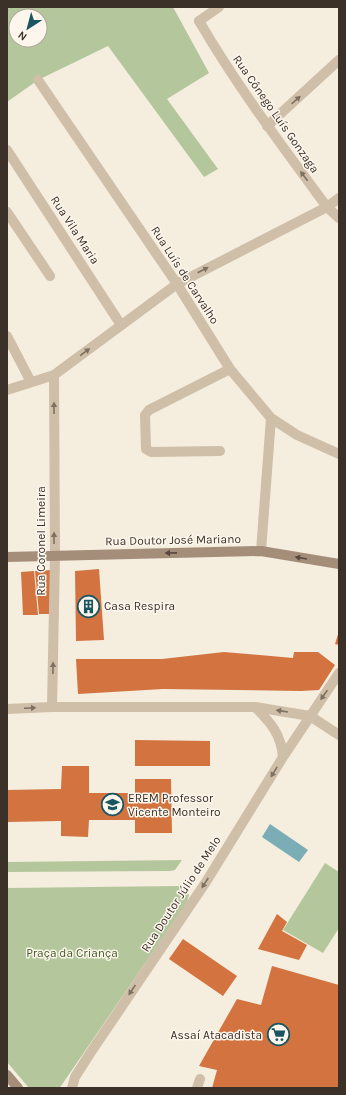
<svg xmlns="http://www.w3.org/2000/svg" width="346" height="1095" viewBox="0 0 346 1095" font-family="Karla,sans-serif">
<rect width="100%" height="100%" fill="#f5edde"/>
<path fill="#b4c79c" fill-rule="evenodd" d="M7,7h166l36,66 -42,26 51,70 -14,8 -96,-131 -70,34 -31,22zM16,16h24v24h-24z
M182,860l-7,10 -5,1 -163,1v-10z
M325,863l14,9v56l-16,25 -40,-23z
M179,886l6,3 4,6 -2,7 -126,184 -2,2h-30l-22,-26v-174z"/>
<path fill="#7aadb6" d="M270,824l38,26 -9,12 -37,-25z"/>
<path fill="#d27340" d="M99,569l5,71 -28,1 -1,-70z
M53,570v44h-14l-4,-43z
M34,571l4,44h-15l-2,-43z
M339,631v14l-4,-1z
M224,652l69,6 1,-6h24l17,13 -16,25 -18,1 -138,-2 -85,5 -2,-35h86z
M135,740l75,1v25h-75z
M62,766h27v27h46v-14h36l1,54h-37v-13h-46l-1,17 -27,-1v-15l-54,1v-32l54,-1z
M277,914l10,8 -5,9 25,14 -8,15 -41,-11z
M183,939l54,37 -14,20 -54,-37z
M272,966l67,19v103h-127l5,-18 -18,-4 38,-67 24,6z"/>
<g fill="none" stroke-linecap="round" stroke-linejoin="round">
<path stroke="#cfbea8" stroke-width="10" d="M199,21l20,-14
M7,212l43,64
M197,1088l3,-9"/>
<path stroke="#cfbea8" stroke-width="10" d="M199,21c38,65 83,125 128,186l12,11
M38,80l139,204 53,85 41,49 26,17 42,19
M267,126l72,-66
M7,150l114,175
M7,336l24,46
M7,390l47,-15 123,-91 150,-77 12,-9
M220,451l-69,1 -5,-3 -1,-34 4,-5 81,-41
M261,551l10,-133
M52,707l3,-151 -1,-181
M255,707c16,16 26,27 28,50
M7,709l45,-2h203l55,9 29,19
M72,1088l3,-11 16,-25 115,-170 77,-125 56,-84"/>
<path stroke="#a48d79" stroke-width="10" d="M7,557l254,-6 78,13
M7,1075l11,13"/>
</g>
<defs><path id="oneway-solid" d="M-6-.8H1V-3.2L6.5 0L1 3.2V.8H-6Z"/></defs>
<g fill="#7e7062">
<use href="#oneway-solid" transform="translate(296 100) rotate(-42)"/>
<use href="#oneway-solid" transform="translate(304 176) rotate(-127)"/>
<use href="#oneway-solid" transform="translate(203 270) rotate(-27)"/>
<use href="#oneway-solid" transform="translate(85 352) rotate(-36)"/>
<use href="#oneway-solid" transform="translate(54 408) rotate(-90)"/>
<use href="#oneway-solid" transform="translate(54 538) rotate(-90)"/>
<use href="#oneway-solid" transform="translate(53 668) rotate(-89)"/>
<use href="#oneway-solid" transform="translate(324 695) rotate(125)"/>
<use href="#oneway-solid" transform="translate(30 708) rotate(-3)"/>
<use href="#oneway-solid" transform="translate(282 711) rotate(-171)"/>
<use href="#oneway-solid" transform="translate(274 772) rotate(122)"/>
<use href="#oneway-solid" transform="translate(205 883) rotate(123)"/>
<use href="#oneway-solid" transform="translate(132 990) rotate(124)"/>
</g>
<g fill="#56483d">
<use href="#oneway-solid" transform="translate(171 553) rotate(179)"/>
<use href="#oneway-solid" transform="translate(301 558) rotate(-170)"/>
</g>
<defs>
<symbol id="building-ring" viewBox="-11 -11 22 22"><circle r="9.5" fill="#fcf6ec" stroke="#195662" stroke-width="1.5"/><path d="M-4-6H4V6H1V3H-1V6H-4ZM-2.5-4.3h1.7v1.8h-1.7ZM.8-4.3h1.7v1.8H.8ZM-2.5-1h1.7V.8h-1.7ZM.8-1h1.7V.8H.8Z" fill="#195662"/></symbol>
<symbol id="school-ring" viewBox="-11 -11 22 22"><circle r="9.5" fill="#fcf6ec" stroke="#195662" stroke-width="1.5"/><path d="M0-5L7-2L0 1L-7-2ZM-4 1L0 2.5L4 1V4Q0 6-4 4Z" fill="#195662"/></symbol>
<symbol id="supermarket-ring" viewBox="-11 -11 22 22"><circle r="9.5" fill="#fcf6ec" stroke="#195662" stroke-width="1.5"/><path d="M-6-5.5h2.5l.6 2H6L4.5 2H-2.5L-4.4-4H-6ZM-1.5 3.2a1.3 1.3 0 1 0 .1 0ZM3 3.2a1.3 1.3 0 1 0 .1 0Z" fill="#195662"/></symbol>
</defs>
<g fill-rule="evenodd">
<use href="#building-ring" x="76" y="594" width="25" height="25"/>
<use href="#school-ring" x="100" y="792" width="25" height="25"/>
<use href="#supermarket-ring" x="266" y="1022" width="25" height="25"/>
</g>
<g text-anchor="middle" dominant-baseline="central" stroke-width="3" stroke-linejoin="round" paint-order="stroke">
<g font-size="12" fill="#3c3129" stroke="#fcf6ec">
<text transform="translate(276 114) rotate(55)">Rua Cônego Luís Gonzaga</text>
<text transform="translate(75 230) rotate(57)">Rua Vila Maria</text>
<text transform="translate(185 275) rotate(57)">Rua Luís de Carvalho</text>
<text transform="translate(173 540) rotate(-1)">Rua Doutor José Mariano</text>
<text transform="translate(41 541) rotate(-90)">Rua Coronel Limeira</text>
<text transform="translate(181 894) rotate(-57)">Rua Doutor Júlio de Melo</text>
</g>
<g font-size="12" fill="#3c3129" stroke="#fcf6ec" text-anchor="start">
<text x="104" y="606">Casa Respira</text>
<text x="128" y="798">EREM Professor<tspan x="128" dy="14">Vicente Monteiro</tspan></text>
<text x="262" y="1035" text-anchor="end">Assaí Atacadista</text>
</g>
<g font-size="12" fill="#455d2a" stroke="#fcf6ec">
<text x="72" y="953">Praça da Criança</text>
</g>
</g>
<rect width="346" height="1095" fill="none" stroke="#3c3129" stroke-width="16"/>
<g transform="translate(28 28) rotate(216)"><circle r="19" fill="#fcf6ec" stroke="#afa79e"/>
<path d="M0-3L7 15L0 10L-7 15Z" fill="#195662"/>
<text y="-6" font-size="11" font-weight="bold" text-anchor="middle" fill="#3c3129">N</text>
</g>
</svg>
